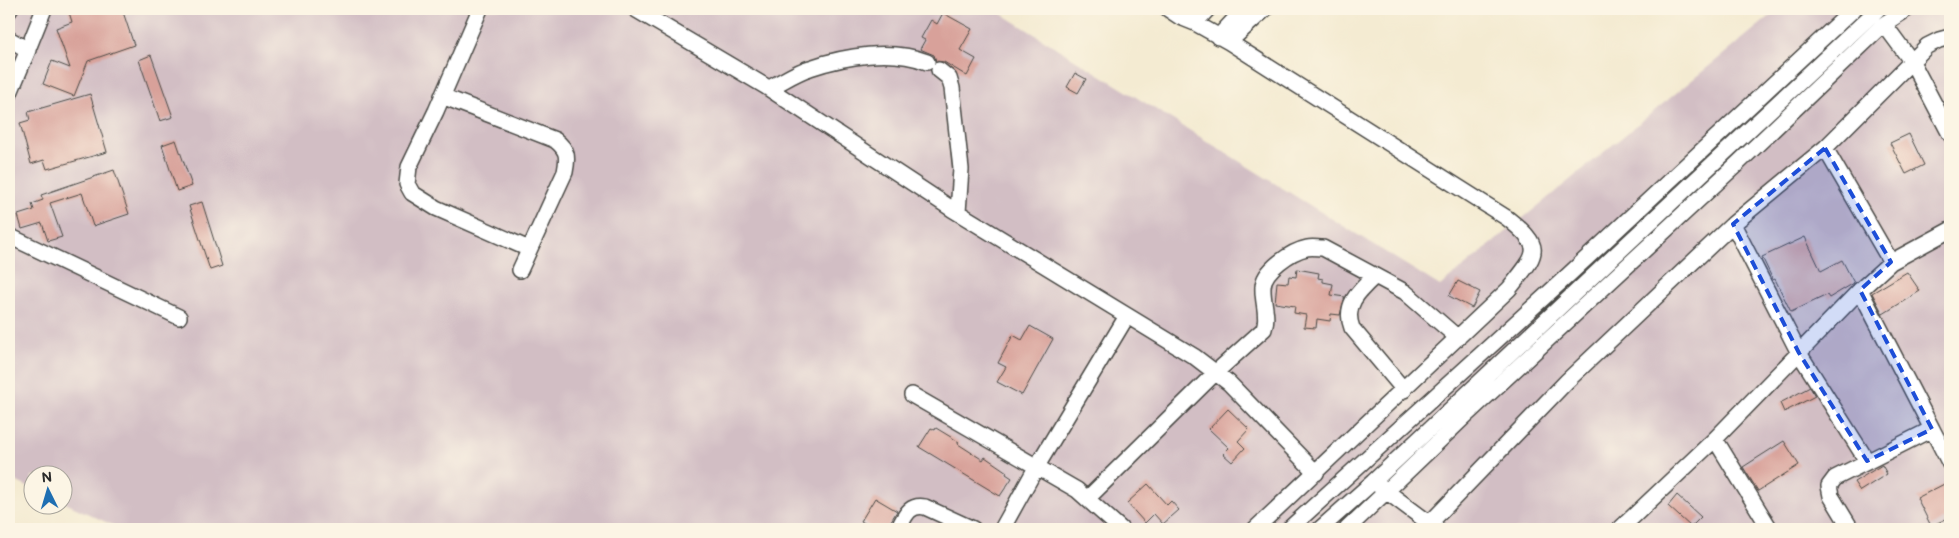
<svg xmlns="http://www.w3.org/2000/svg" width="1959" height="538" viewBox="0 0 1959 538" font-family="'Balsamiq Sans',sans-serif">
<rect width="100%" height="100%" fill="#fcf5e5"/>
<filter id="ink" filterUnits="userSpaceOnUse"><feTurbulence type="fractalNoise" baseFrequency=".02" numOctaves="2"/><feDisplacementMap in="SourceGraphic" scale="10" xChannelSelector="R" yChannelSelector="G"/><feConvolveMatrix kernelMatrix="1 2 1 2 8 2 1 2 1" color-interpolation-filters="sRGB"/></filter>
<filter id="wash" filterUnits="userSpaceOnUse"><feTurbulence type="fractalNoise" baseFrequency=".0096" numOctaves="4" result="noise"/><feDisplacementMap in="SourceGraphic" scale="20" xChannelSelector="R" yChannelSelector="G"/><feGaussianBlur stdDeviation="1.12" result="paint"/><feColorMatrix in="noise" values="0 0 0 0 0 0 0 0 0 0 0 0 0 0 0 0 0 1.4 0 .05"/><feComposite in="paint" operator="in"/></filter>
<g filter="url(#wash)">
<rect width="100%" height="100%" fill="#f4ebd2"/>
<path fill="#d2bec4" d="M9,9h985l446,277 339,-277h171v520h-1829l-58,-27 -1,-26h-30v13l-23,-11z"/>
<g id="blocks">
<path fill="#d8a19a" d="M68,9h54l12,36 -46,16 -14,35 -31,-12 9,-23 18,7 -14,-40 16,-6z
M943,13l29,16 -12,21 16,9 -9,17 -23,-14 -8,-1 -2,-6 -14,-6 5,-9 -4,-2 10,-18 6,4z
M151,55l22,62 -13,4 -21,-61z
M1075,73l11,6 -8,14 -11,-6z
M90,94l17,58 -60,17 -3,-9 -13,4 -11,-41 10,-3 -2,-8z
M1909,134l15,31 -18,9 -16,-31z
M176,140l16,46 -15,5 -15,-46z
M114,170l15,44 -36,12 -11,-33 -32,10 12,34 -14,4 -6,-18 -20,6 -4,-14 16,-5 -2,-6 11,-4 -2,-5z
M202,202l20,64 -12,4 -21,-64z
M1805,237l16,34 21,-11 12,23 -25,15 -2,-3 -36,17 -16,-33 -2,1 -11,-23z
M1297,269l22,4 -1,5 5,1v3l10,2 -2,11 14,2 -5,18 -9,-1 -1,7 -13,-2 -1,9 -12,-1 2,-12 -12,-2 1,-7 -20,-3 2,-21 11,1 1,-7 7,1z
M1907,272l13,19 -37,23 -11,-21z
M1458,281l22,11 -8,16 -23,-12z
M1030,326l23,13 -31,56 -25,-13 9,-15 -8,-4 15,-28 9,5z
M1810,387l5,9 -31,16 -4,-9z
M1228,409l21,20 -11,12 7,7 -13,14 -9,-8 6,-6 -20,-19z
M931,428l4,2 1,-2 23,14 -1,2 25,16 2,-3 22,15 -1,2 6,4 -12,18 -81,-49z
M1784,441l15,24 -41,26 -15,-24z
M1882,465l5,9 -27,17 -6,-9z
M1950,481v36l-19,9 -14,-28z
M1148,484l19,21 4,-4 8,9 -16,14 -9,-10 -9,9 -18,-20z
M1677,495l24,22 -10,10 -23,-21z
M875,498l22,13 -11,18h-12l-13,-8z"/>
</g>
</g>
<g filter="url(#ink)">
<use href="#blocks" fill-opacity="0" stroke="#494844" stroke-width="1"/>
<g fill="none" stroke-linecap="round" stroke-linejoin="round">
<defs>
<path id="minor" d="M480,9l-44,102 -27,56 -2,17 5,9 24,15 93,41
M635,9l130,77 187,123 243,148 34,26 87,90
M1168,9l12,8 15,6 34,19 278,176c39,31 30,35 2,71l-254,240
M9,11l1,-2
M1195,23l13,-14
M1884,24l28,38 38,72
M1218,37l26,-28
M9,39l19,11 -19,45
M1229,42l36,-33
M28,49l16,-40
M939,70l10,8 3,10 9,81 -3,43
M769,88c13,-6 27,-16 41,-20 35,-12 82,-20 117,-6
M442,96l113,44c13,10 13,17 10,32l-45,98
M1825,148l66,114 59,-32
M1733,224l66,129 68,108
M9,236l170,81
M1375,276c-16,15 -32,29 -23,52l52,62
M912,395l165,95 44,39
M1932,429l18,35
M1715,439l55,90
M1378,485l59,44
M1087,499l128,-126 49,-44c5,-13 -2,-28 -1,-42 0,-17 29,-36 44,-39 5,-1 11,0 16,0l82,44 53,46
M1429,524l138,-143 166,-157 92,-76 102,-102 12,-6 11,-3
M898,529c7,-12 10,-25 27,-22l48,22
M1002,529l35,-63 90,-150
M1289,529l274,-249 291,-271
M1320,529l53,-47 505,-473
M1347,529l117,-112 272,-252 148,-141 23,-15
M1620,529l95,-90 145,-149 31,-28
M1851,529l-20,-33 -2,-10 6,-8 97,-49 -72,-139"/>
</defs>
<use href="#minor" stroke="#494844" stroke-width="18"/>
<use href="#minor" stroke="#fff" stroke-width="15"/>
</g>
</g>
<path fill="#1d4ed8" fill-opacity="0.2" stroke="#1d4ed8" stroke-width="4" stroke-dasharray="10 6" stroke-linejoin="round" d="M1825,148l66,114 -31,28 72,139 -65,32 -68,-108 -66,-129z"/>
<rect width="1959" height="538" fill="none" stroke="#fcf5e5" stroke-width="30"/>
<g transform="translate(48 490) rotate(355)"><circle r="24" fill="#fcf5e5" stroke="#a8a49b"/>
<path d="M0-4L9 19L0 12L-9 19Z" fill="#1f6fb2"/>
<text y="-8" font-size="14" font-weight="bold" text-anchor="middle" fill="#2b2b2b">N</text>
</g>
</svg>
